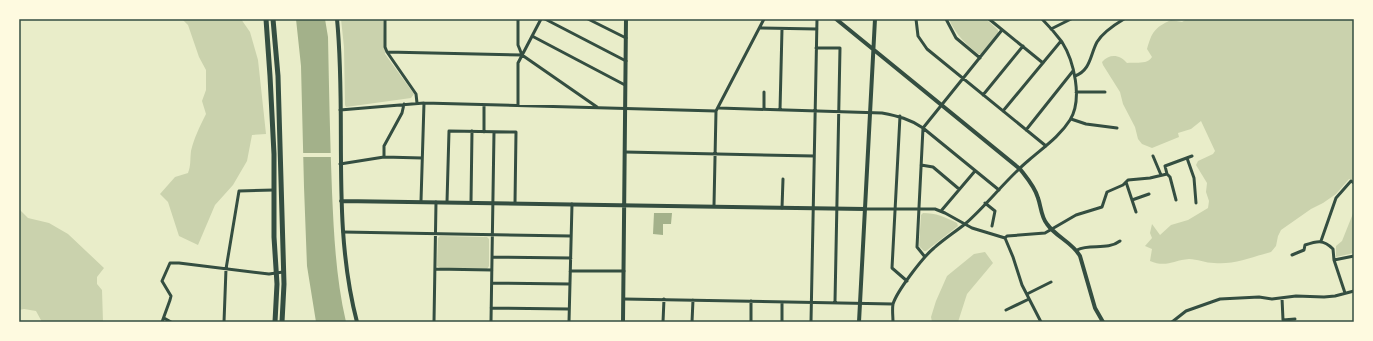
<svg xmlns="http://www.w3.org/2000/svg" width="1373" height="341" viewBox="0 0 1373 341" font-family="Montserrat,sans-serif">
<rect width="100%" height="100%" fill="#e9edc9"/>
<path fill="#cad2ad" d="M182,19h59l9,13 8,28 8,74 -14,1 -5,26 -14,24 -18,20 -17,40 -19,-9 -11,-34 -8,-8 15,-17 13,-4c3,-7 2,-14 3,-22 3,-13 9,-25 15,-37l-4,-13 4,-11v-20l-7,-13 -11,-32z
M341,19h42l2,35 29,40 -3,4 -65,9 -1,-2 -1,-58z
M949,19h37l12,11v3l-17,21h-3c-13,-11 -22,-19 -29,-35z
M1187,19h167v162l-5,-2 -13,15 -13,9 -12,6 -30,21 -3,6 -2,10 -5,6c-19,5 -37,13 -57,11 -8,0 -17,-4 -25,-4 -15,1 -23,9 -39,2l2,-12 -7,-3 7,-8 -2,-5 2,-9 8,11 11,-10 17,-5 20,-12 1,-7 -3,-9 1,-9 -11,-18 2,-4 15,-7 2,-3 -14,-30 -10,8 -13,4 1,4 -27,11 -10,-4 -4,-5 -3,-12 -12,-23 -3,-12 -17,-27 -1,-3c8,-9 18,-7 25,1 8,-1 20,2 25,-6l-5,-8c5,-17 7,-21 24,-29l11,2z
M19,209l9,9 21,5 19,11 36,34 -7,9v7l5,6 1,32h-61l-6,-11 -12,-2 -5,1z
M1354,211v42l-18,4v-11l6,-5z
M923,213c13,0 22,4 34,10l1,3 -32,25h-2l-5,-5 2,-31z
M440,236l47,1 2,2v27l-2,3 -47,-1 -3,-2 1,-28z
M985,252l8,11 -26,31 -9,28h-26l-1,-5 5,-16 11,-25 27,-22z"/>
<path fill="#a3b18a" d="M296,19h29l3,18c1,52 2,103 4,155 2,44 4,87 14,130h-30l-9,-56 -3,-79 -3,-121z
M654,213h18l-1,11h-8v11l-10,-1z"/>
<path fill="#e9edc9" d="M301,153h31l1,4h-32z"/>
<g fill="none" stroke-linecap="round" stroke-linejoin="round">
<path stroke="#344e41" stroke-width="3" d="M385,19v28l2,5 29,42 1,9
M518,19v26l4,10
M545,19l81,42
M588,19l38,19
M916,19l2,17 9,13 119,97
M946,19l10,19 24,20
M989,19l54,44
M760,28l57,1
M1051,29l20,-10
M532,36l93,49
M816,48h24l-5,254
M387,52l135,3 75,52
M1075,76c16,-6 15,-21 22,-34 6,-10 17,-17 27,-23
M1076,92h29
M983,95l40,-49
M518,105v-42l23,-44
M719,108l163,5c16,3 28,6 41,15l76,62
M764,109v-17
M340,110l84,-7 292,8
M780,110l2,-81
M1003,111l58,-70
M900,116l-8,152 15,13
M1071,119l15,5 31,4
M1026,130l47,-59
M484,132v-27
M625,152l189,4
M1153,156l8,19
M384,157l38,1
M1187,158l7,20 2,25
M340,164l44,-7v-11l18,-33 2,-9
M921,165l12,2 26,22
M1167,174l3,3 6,23
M1126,182l10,30
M1132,200l17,-6
M421,201l3,-98
M447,202l2,-71 67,1 -1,71
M471,202l1,-71
M985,203l10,8 -3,15
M714,205l2,-94 48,-92
M782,208l1,-29
M865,209h70l10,4 27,15 33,10 8,19 9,28 19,37
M941,211l34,-40
M343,232l228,4
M1005,238l2,-2 38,-3 31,-18 26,-8 5,-15 16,-7 5,-5 22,-2 17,-4 -2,-8 27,-10
M1321,241l15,-43 15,-17 3,2
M1077,250c13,-7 30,1 43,-9
M1292,255l12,-5 1,-5c12,-4 18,-6 28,4l1,11 11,33
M492,257l79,1
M925,257l-8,-10 6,-119 79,-98
M1334,260l20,-4
M435,269l57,1
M570,271h54
M492,283l78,1
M1027,294l24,-12
M1282,298l1,22 12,-1
M624,299l269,5
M491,308l78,1
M1006,310l23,-11
M164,318l7,4
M162,322l8,-22 1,-4 -9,-15 8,-18h9l90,11 14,-2
M224,322l2,-53 13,-78 35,-1
M434,322l2,-120
M491,322l3,-190
M569,322l3,-118
M663,322l1,-23
M692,322l1,-22
M751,322v-21
M782,322v-20
M811,322l6,-303
M893,322c0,-6 -1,-12 0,-18 4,-13 30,-47 41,-56 10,-9 21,-16 31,-24 23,-20 41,-45 64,-64 15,-13 31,-24 41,-40 13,-21 4,-59 -8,-78 -6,-8 -13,-16 -20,-23
M1172,322l14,-11 34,-12 39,-2 13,2 24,-3 28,1 11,-1 19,-5"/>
<path stroke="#344e41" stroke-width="4" d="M337,19c10,101 -6,204 20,303
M836,19l184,150c7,9 15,18 18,29 3,8 3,19 9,26 9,13 25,18 33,32l15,52 8,14
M341,201l524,8
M623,322l3,-303
M859,322l16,-303"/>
<path stroke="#344e41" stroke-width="5" d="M266,19l4,57 4,78v83l3,47 -2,38
M273,19l5,57 6,208 -2,38"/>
</g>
<rect width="1373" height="341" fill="none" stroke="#fefae0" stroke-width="40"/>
<rect x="20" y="20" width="1333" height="301" fill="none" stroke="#344e41" stroke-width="1.5"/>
</svg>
